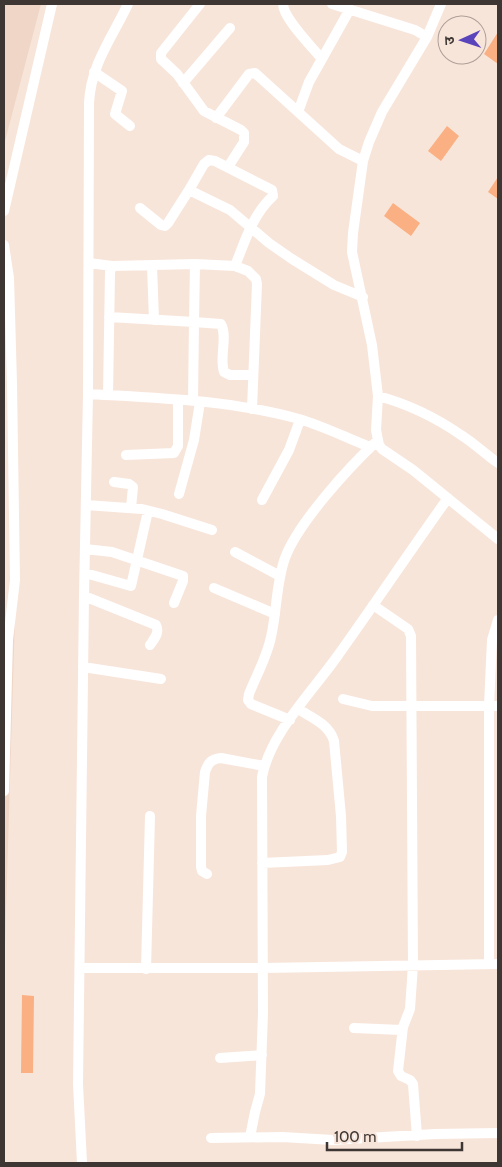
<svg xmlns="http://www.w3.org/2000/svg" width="502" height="1167" viewBox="0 0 502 1167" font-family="Cabin,'Noto Sans Devanagari',sans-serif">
<rect width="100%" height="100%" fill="#f8e5da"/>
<path fill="#f0d6c7" d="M4,4h37l-37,141z
M15,618l-11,360v-358z"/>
<path fill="#fab082" d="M498,32v32l-14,-10z
M447,126l12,10 -18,25 -13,-10z
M498,177v22l-10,-7z
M393,203l27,20 -9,13 -27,-20z
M22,995l12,1 -1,77h-12z"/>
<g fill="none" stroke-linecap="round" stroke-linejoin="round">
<path stroke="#fff" stroke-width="10" d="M200,4l-39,49v6l16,15 27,37 37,19 3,3v9l-16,25
M283,4c0,14 29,43 39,55
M332,4l83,26 12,7
M441,4l-14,33 -45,75 -13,30 -6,19 -10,72 -1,19 20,93 6,51 -2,34 3,15 3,4 31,21 85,69
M94,72l28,19 -7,23 15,12
M183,83l47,-55
M298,112l11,-30 41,-73
M216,118l33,-44 6,-1 84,76 24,12
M189,190l15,-26 5,-4 6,1 57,29 1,6c-20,18 -28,45 -38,70
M140,208l21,17 4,1 3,-3 21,-33 41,20 39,33 23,16 42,26 29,12
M4,211l48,-207
M4,245l5,33 3,106 3,196 -7,60 -4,151
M89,263l23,3
M195,264l-1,58 27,2c7,13 -2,33 3,48l6,3h23
M152,266l2,54
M109,317l85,5 -1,79
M88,394c70,4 143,6 211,25 24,7 48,19 71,28
M108,395l2,-123 2,-6 83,-2 40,2 13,5 8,8 1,5 -5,125
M378,396c30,8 57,21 83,39 13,8 24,19 37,28
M126,455l48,-2 4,-7v-46
M114,482l15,2 4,3 -2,21
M179,494l15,-54 6,-38
M262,500l27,-50 11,-30
M86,505l56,4 20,5 50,16
M85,549l27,3 71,24v5l-9,22
M235,552l45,24
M85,573l46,13 17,-75
M214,588l61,26
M84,596l72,29c4,8 -2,14 -6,20
M373,605l35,24 3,7 2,329 -3,44 -7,18 -5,44 3,5 9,4 3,4 4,52
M83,667l78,12
M343,699l29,7h126
M290,720l-39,-16 -3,-4 1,-6c7,-18 18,-37 22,-57 6,-26 5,-54 14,-79 13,-35 64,-91 92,-117
M262,863l66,-3 12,-3 2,-5 -1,-36 -7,-75c-5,-17 -22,-23 -36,-32
M207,874l-5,-3 -1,-4v-51l4,-44c3,-9 6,-13 16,-14l43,8
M489,964v-258l3,-66 6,-20
M80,968h183l235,-4
M146,969l4,-153
M354,1028l48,2
M220,1058l42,-3
M250,1137l5,-25 5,-18 3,-81 -1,-236c8,-43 49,-84 74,-119 38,-53 74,-107 112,-160
M211,1138l71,-1 51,3 102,-6 63,-1
M82,1163l-4,-79 6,-488 4,-202 1,-291c2,-39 23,-65 39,-99"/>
</g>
<rect width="502" height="1167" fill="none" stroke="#3e3632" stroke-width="10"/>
<g transform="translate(462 40) rotate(267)"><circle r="24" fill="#f8e5da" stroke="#ae9f97"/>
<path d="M0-4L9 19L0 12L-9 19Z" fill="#5a44bc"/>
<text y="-8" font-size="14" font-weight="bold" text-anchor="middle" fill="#3e3632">उ</text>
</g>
<path d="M327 1142v8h135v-8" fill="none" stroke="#3e3632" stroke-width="2.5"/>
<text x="334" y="1142" font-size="15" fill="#3e3632" stroke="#f8e5da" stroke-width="4" paint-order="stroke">100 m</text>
</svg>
